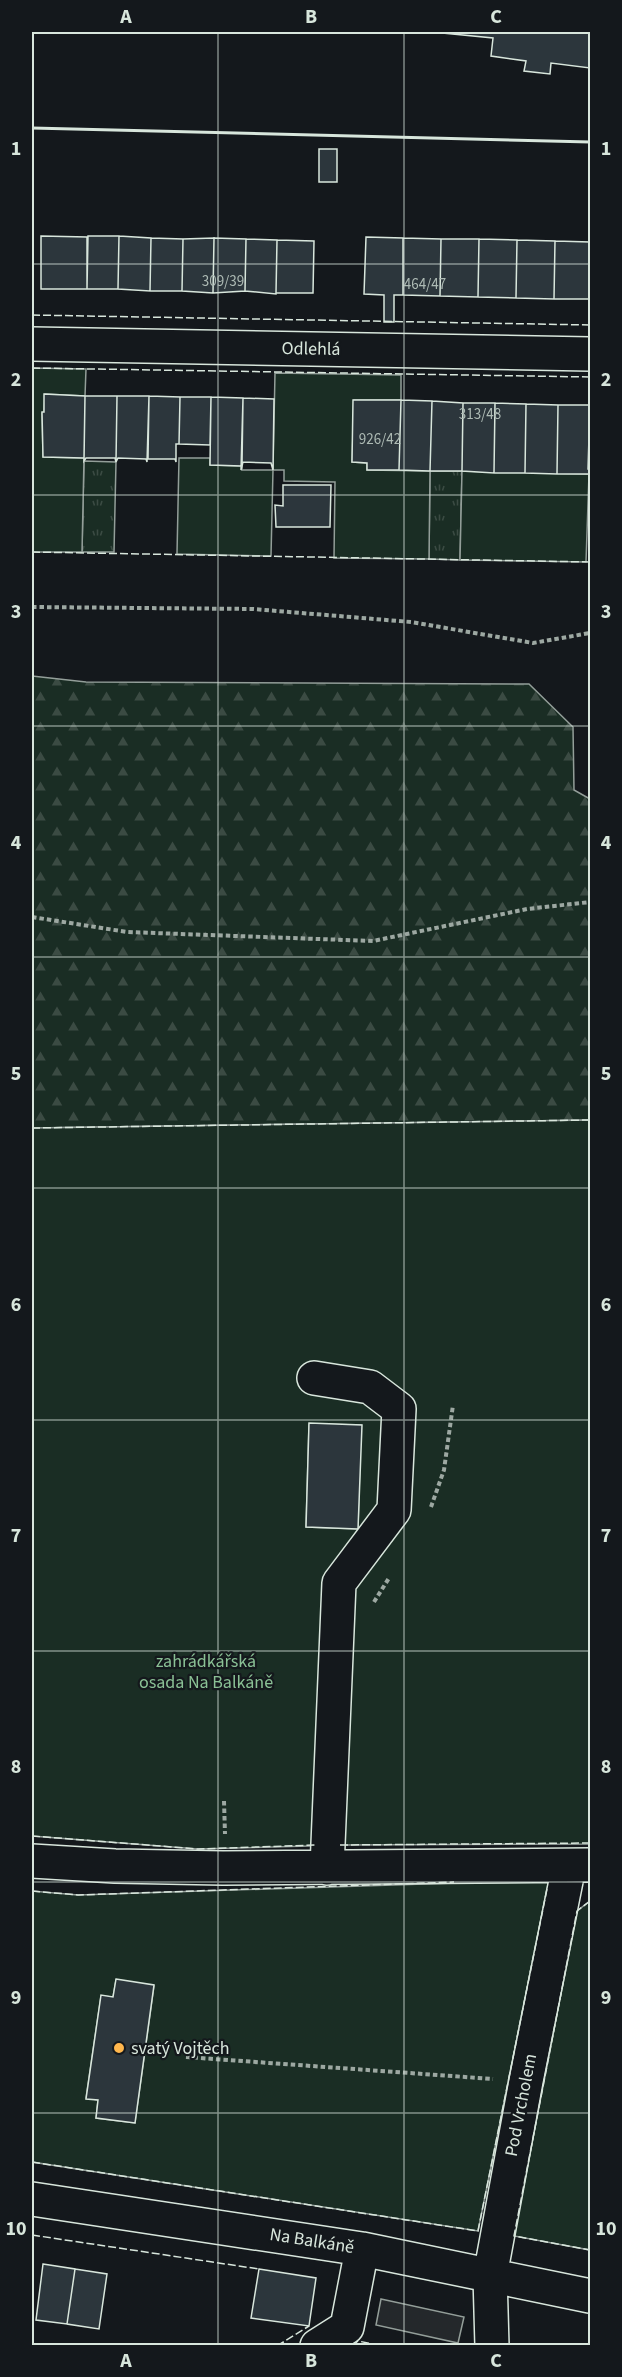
<svg xmlns="http://www.w3.org/2000/svg" width="622" height="2377" viewBox="0 0 622 2377" font-family="'Source Sans 3',sans-serif">
<defs>
<pattern id="grass-tufts" width="24" height="20" patternUnits="userSpaceOnUse" patternTransform="scale(1.5)"><rect width="24" height="20" fill="#1a2d24"/><path d="M3 7l-1-3M5 7V3M7 7l1-3M15 17l-1-3M17 17v-4M19 17l1-3" fill="none" stroke="#3b4b43"/></pattern>
<pattern id="forest-firs" width="22" height="20" patternUnits="userSpaceOnUse" patternTransform="scale(1.5)"><rect width="22" height="20" fill="#1a2d24"/><path d="M5 1l3.5 6h-7zM16 11l3.5 6h-7z" fill="#3b4b43"/></pattern>
</defs>
<rect width="100%" height="100%" fill="#14181c"/>
<path fill="url(#grass-tufts)" stroke="#939e99" stroke-width="1.5" d="M84,461l32,1 -2,90h-32z
M430,471h32l-2,89 -31,-1z"/>
<path fill="url(#forest-firs)" stroke="#939e99" stroke-width="1.5" d="M32,676l54,6 443,2 44,43 1,63 16,9v321l-558,8z"/>
<path fill="#1a2d24" stroke="#939e99" stroke-width="1.5" fill-rule="evenodd" d="M32,368l54,1 -1,27 -40,-2 -1,18 -2,1 1,44 41,1 -2,94h-50z
M275,373l126,2v25h-47l-2,62 15,1v7l63,1 -1,88 -95,-1 1,-76 -51,-1v-11h-11z
M179,458h31v7l32,1v4h31l-2,86 -94,-2z
M462,471l127,3 -3,88 -126,-2z
M590,1120v724l-244,1 -148,4 -166,-13v-708zM309,1424l52,1 -3,104 -52,-2z
M549,1880l-71,351 -446,-69v-271l46,4zM116,1980l38,6 -19,137 -39,-5 2,-18 -12,-2 15,-102 12,1z
M590,1901v349l-76,-14 63,-325z"/>
<path fill="#24282b" stroke="#939e99" stroke-width="1.5" d="M381,2299l83,18 -6,26 -82,-18z"/>
<path fill="#2c363c" stroke="#d8e6dc" stroke-width="1.5" d="M432,32h158v36l-39,-5 -1,11 -26,-3 2,-10 -35,-5 2,-18z
M319,149h18v33h-18z
M41,236l46,1v52h-46z
M88,236h31l-1,53h-31z
M119,236l32,2 -1,53 -32,-2z
M366,237l37,1v57h-9v27h-10v-27l-20,-1z
M151,238l32,1 -1,52h-32z
M214,238l32,1 -1,52 -32,2z
M214,238l-1,55 -31,-2 1,-52z
M403,238l38,1 -1,57 -37,-1z
M246,239l31,1 -1,54 -31,-3z
M441,239h38l-1,58 -38,-1z
M479,239l38,1 -1,58 -38,-1z
M277,240l37,1 -1,52h-37z
M517,240l38,1 -1,58 -38,-1z
M555,241l35,1v57h-36z
M44,394l41,2 -1,62 -41,-1 -1,-45h2z
M85,396h32l-1,66 -1,-4h-29l-2,3z
M117,396h32l-2,66 -1,-3 -28,-1 -2,4z
M149,396l31,1 -1,47h-3v18l-1,-3h-27z
M180,397h31l-1,48 -31,-1z
M211,397l32,1 -1,68 -32,-1z
M243,398l31,1 -1,71 -2,-7 -28,-1 -2,8z
M353,400h48l-2,70h-32v-7l-15,-1z
M401,400l31,1 -2,70 -31,-1z
M432,401l31,2 -1,68h-32z
M463,403h32l-1,70 -32,-2z
M495,403l31,1 -1,69h-31z
M526,404l32,1 -1,69 -32,-1z
M558,405h32l-1,69h-32z
M590,405v64h-2z
M283,485h48l-1,42h-54l-1,-22 8,1z
M309,1423l53,2 -4,104 -52,-2z
M116,1979l38,6 -19,138 -39,-5 2,-18 -12,-1 15,-104 12,2z
M43,2264l32,5 -8,55 -31,-4z
M75,2269l32,5 -8,55 -32,-5z
M259,2269l57,9 -7,48 -58,-8z"/>
<g fill="none" stroke-linecap="round" stroke-linejoin="round">
<defs>
<path id="minor" d="M32,344l558,10
M314,1378l56,9 29,22 -5,101 -55,73 -12,285
M32,1861l83,5 108,2 367,-3
M32,2199l330,50 228,47
M317,2346l30,-19 15,-78
M492,2346l-2,-70 36,-195 43,-215"/>
</defs>
<use href="#minor" stroke="#d8e6dc" stroke-width="36"/>
<path stroke="#9da8a2" stroke-width="4" stroke-dasharray="4.5 3" stroke-linecap="butt" d="M32,607l221,2 158,13 122,21 57,-10
M32,917l95,15 246,9 154,-32 63,-7
M431,1507l13,-37 9,-65
M374,1602l15,-24
M224,1801l1,33
M186,2057l307,22"/>
<use href="#minor" stroke="#14181c" stroke-width="33"/>
<path stroke="#d8e6dc" stroke-width="1.5" stroke-dasharray="8 3" stroke-linecap="butt" d="M32,315l558,10
M32,368l558,9
M32,552l558,10
M32,1128l558,-8
M32,1836l166,13 118,-4
M340,1845l250,-2
M32,1891l46,4 376,-13
M590,1901l-13,10 -63,325 76,14
M32,2162l446,69 69,-342
M32,2235l227,34
M277,2346l32,-20
M352,2346l6,-5 25,5"/>
<path stroke="#d8e6dc" stroke-width="3" d="M32,128l558,14"/>
</g>
<path fill="none" stroke="#d8e6dc" stroke-width="1.5" stroke-opacity="0.55" d="M218,32v2314M404,32v2314M32,264h558M32,495h558M32,726h558M32,957h558M32,1188h558M32,1420h558M32,1651h558M32,1882h558M32,2113h558"/>
<circle fill="#ffb74d" stroke="#14181c" stroke-width="2" cx="119" cy="2048" r="6"/>
<g text-anchor="middle" dominant-baseline="central" stroke-width="4.5" stroke-linejoin="round" paint-order="stroke">
<g font-size="15" fill="#adbab4">
<text x="223" y="281">309/39</text>
<text x="425" y="284">464/47</text>
<text x="480" y="414">313/48</text>
<text x="380" y="439">926/42</text>
</g>
<g font-size="18" fill="#d8e6dc" stroke="#14181c">
<text transform="translate(311 349) rotate(1)">Odlehlá</text>
<text transform="translate(521 2105) rotate(-79)">Pod Vrcholem</text>
<text transform="translate(312 2241) rotate(9)">Na Balkáně</text>
</g>
<g font-size="18" fill="#8ac095" stroke="#14181c">
<text x="206" y="1661">zahrádkářská<tspan x="206" dy="21">osada Na Balkáně</tspan></text>
</g>
<g font-size="18" fill="#d8e6dc" stroke="#14181c" text-anchor="start">
<text x="131" y="2048">svatý Vojtěch</text>
</g>
</g>
<rect width="622" height="2377" fill="none" stroke="#14181c" stroke-width="66"/>
<rect x="33" y="33" width="556" height="2311" fill="none" stroke="#d8e6dc" stroke-width="2"/>
<g font-size="20" text-anchor="middle" font-weight="bold" fill="#d8e6dc">
<text x="126" y="23">A</text>
<text x="311" y="23">B</text>
<text x="496" y="23">C</text>
<text x="16" y="155">1</text>
<text x="606" y="155">1</text>
<text x="16" y="386">2</text>
<text x="606" y="386">2</text>
<text x="16" y="618">3</text>
<text x="606" y="618">3</text>
<text x="16" y="849">4</text>
<text x="606" y="849">4</text>
<text x="16" y="1080">5</text>
<text x="606" y="1080">5</text>
<text x="16" y="1311">6</text>
<text x="606" y="1311">6</text>
<text x="16" y="1542">7</text>
<text x="606" y="1542">7</text>
<text x="16" y="1773">8</text>
<text x="606" y="1773">8</text>
<text x="16" y="2004">9</text>
<text x="606" y="2004">9</text>
<text x="16" y="2235">10</text>
<text x="606" y="2235">10</text>
<text x="126" y="2367">A</text>
<text x="311" y="2367">B</text>
<text x="496" y="2367">C</text>
</g>
</svg>
